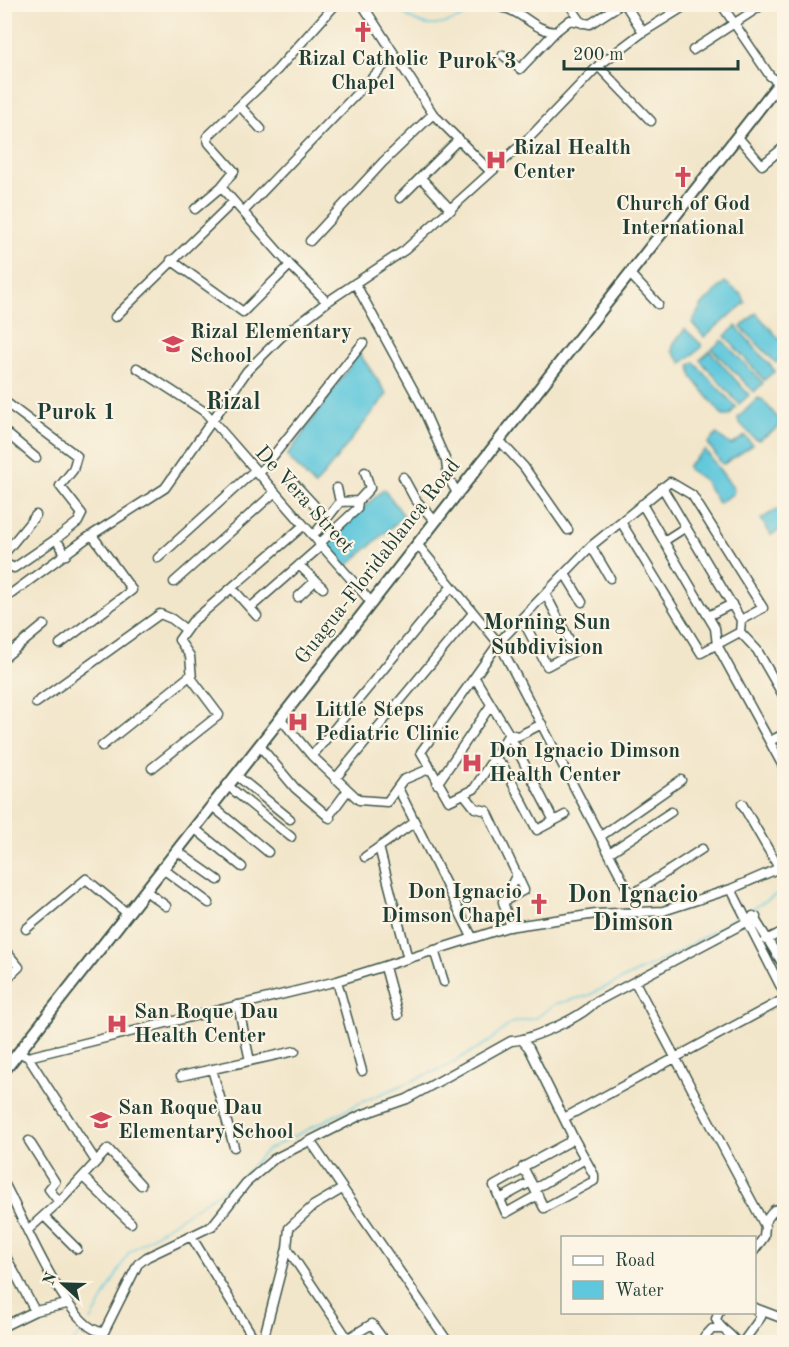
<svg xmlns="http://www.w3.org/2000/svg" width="789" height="1347" viewBox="0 0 789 1347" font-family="'Old Standard TT',serif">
<rect width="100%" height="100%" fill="#fcf5e5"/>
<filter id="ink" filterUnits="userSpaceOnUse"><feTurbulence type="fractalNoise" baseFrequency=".0167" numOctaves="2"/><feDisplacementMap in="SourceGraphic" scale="12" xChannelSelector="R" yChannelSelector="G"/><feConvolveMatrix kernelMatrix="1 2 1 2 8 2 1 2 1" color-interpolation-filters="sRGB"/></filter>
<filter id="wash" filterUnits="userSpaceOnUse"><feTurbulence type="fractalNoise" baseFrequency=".008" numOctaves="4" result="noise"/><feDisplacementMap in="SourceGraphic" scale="24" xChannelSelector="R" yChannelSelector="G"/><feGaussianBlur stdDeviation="1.35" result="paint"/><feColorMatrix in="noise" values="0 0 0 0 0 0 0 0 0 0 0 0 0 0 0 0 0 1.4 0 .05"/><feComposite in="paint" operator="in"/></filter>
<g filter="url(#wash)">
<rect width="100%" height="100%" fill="#f2e6ca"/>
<path fill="#60c8dc" stroke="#408288" stroke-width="1.5" d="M725,282l18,14 2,7 -41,34 -12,-14 9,-17z
M756,313l28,31v11l-8,8 -35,-36z
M736,326l39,45 -11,9 -39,-44z
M685,329l16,15v4l-19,15 -10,-12 2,-8z
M722,340l41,43 -9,9 -42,-43z
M710,351l39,44 -10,9 -39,-44z
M359,353l28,41 -72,92 -28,-30z
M694,362l42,45 -7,9h-6l-31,-39 -2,-12z
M758,398l5,2 17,21 -2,7 -19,12 -4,-1 -17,-18v-3z
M717,434l14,11 14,-9 8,9 -29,19 -3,-1 -13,-20z
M705,450l29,39 -1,5 -15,9 -14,-23 -16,-11v-4z
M384,489l20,27 -58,51 -21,-24z
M784,505v22l-13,8 -10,-16z"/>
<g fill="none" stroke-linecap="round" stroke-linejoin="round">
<path stroke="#60c8dc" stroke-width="1.5" d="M396,4c28,37 56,18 92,0
M750,910l34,-20
M91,1321l38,-69 111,-74 27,-28 95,-48 83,-35 45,-26 21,-18 25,-5 19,-14 32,-8 90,-43 64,-39
M73,1342l13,-15"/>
</g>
</g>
<g filter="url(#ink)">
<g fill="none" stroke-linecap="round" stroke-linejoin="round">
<defs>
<path id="minor" d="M362,4l71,110 58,58
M436,4l3,4
M569,4l13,19
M625,4l18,28
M721,4l49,72 10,7
M503,8c17,1 30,22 52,24l15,-12 20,4 31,-20
M693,50l71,-46
M503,55l17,14 35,-37
M598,66l53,55
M240,106l21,23
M738,137l24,28 22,-18
M421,178l30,32
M221,187l13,-16 -25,-28 -2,-6 70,-67 59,-66
M400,198l59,-59
M195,209l26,-22 69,78 37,37
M243,212l151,-157
M310,241l73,-79 50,-48
M171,260l72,52 47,-47
M630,274l28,30
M355,283l65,119 26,59 2,16 9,16
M115,317l118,-115
M137,368l68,44 166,190
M4,401l73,55 -4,14 -13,16 22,28 -4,8 -22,17
M4,431l32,27
M499,440l25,27 44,63
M258,475l105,-132
M403,477l12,22 20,22
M291,480l35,38
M340,502l18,-1 12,-13 -5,-16
M642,504l73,124 2,17 67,123
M621,522l80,131 39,-21 1,-12 -79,-133
M317,531l23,-29 -3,-14
M664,541l22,-14
M319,544l38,-35 1,-8
M417,544l83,101 140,268
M591,546l19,32
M4,554l32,-39
M158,558l96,-87
M4,563l10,5 42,-29 10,16
M299,565l24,23
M565,574l17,28
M174,582l100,-89
M232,588l25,28
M298,597l17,-16
M4,599l83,-61 78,-50 82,-117 34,-34 46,-35 78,-52 128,-116 65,-68 45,-34 45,-28
M250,608l71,-62
M708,616l24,-12
M522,619l25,47 28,-15 -29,-56
M740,632l17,18 27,47
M60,644l72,-54 -40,-55
M4,658l40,-33
M475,678l34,56 45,87
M36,703l124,-89 12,5 13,10
M280,718l32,38 47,44 28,2 16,-22 26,-11
M542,724l-24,12 -9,-2 -35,55 -25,12 -28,-49 80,-112 90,-94 79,-64 22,13 71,113 -22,12
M770,741l14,-7
M259,745l36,43 35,30
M102,746l89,-71
M312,756l139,-169
M495,758l9,9 33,63 28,-15
M152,768l67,-53 -27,-36 -2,-23 -11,-16 13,-18 111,-96
M236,775l54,44
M335,779l138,-166
M437,784l54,-79
M227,785l64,52
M398,788l74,149
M464,794l11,14 12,3 37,79 -21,12 8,25
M742,804l37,64
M212,806l56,46
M328,817l20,-27
M194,828l48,39
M601,836l80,-56
M379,847l29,112
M177,851l41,29
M609,853l62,-41
M365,857l50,-35
M163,869l46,34
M731,889l53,104
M146,891l20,15
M631,895l71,-46
M503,901l14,-27
M753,916l31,50
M26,929l60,-50 42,35
M766,940l18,-9
M4,949l15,18 -15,14
M434,950l10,32
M385,967l13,48
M337,981l25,90
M635,982l130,244 -1,11 -10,14
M238,1005l12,56
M522,1040l7,8 43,87 -3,7 -46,25 10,19 5,1 47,-28
M20,1053l8,4 309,-76 171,-54 88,-13 67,-3 68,-22 53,-23
M28,1057l67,103
M212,1069l22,78
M181,1076l114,-25
M564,1118l220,-119
M29,1141l26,41 -6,7 10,13
M311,1142l137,200
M524,1169l-30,17 12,27 32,-18
M83,1177l48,46
M4,1183c16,28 65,151 100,149l34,-68 9,-7 65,-31 34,-43 28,-24 87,-44 46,-16 104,-58c20,-1 69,-23 83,-38l162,-86
M533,1186l11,22 50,-27v-6l-22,-40
M500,1199l31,-17
M44,1216l33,33
M764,1223l10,-13 10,-2
M29,1229l33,-30 46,-50 33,36
M191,1236l65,106
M287,1248l63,94
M4,1253l31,58
M755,1308l29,11
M719,1312l-3,7c4,11 14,13 20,23
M4,1326l31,-15 32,-7
M347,1339l25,-15 13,18
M260,1342l5,-9 22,-85 2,-20 24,-22 29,-17
M700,1342l12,-13h10
M743,1342l18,-25 -7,-10"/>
<path id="major" d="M4,1071l780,-994"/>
</defs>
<use href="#minor" stroke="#3f564a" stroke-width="11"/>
<use href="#major" stroke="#3f564a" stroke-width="14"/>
<use href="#minor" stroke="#fff" stroke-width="8"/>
<use href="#major" stroke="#fff" stroke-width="10"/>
</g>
</g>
<defs>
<symbol id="church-bare" viewBox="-9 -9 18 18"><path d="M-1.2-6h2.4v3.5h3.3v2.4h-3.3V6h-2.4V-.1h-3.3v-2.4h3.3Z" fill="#d1495b" stroke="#fcf5e5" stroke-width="2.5" paint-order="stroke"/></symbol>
<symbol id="hospital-bare" viewBox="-9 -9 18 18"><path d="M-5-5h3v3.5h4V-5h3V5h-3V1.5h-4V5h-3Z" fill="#d1495b" stroke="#fcf5e5" stroke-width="2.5" paint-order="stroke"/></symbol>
<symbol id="school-bare" viewBox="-9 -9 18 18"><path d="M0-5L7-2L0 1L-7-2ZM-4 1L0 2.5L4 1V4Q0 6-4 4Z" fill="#d1495b" stroke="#fcf5e5" stroke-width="2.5" paint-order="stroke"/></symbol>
</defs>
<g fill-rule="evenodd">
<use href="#church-bare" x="348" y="17" width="30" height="30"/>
<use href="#hospital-bare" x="481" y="145" width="30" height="30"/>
<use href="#church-bare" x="668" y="162" width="30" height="30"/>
<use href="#school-bare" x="158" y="329" width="30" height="30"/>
<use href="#hospital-bare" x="283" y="707" width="30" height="30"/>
<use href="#hospital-bare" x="457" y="748" width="30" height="30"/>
<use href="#church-bare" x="524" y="889" width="30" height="30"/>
<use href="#hospital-bare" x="102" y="1009" width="30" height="30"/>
<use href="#school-bare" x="86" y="1105" width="30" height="30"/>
</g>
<g text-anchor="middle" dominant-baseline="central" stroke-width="4.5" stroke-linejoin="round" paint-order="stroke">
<g font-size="21" font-weight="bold" fill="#1f3d34" stroke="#fcf5e5" text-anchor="start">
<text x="363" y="59" text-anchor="middle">Rizal Catholic<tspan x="363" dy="24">Chapel</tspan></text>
<text x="513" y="148">Rizal Health<tspan x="513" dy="24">Center</tspan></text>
<text x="683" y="204" text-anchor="middle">Church of God<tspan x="683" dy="24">International</tspan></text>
<text x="190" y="332">Rizal Elementary<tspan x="190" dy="24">School</tspan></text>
<text x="315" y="710">Little Steps<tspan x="315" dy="24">Pediatric Clinic</tspan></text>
<text x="489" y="751">Don Ignacio Dimson<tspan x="489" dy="24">Health Center</tspan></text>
<text x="522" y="892" text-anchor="end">Don Ignacio<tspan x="522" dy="24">Dimson Chapel</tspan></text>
<text x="134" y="1012">San Roque Dau<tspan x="134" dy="24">Health Center</tspan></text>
<text x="118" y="1108">San Roque Dau<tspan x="118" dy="24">Elementary School</tspan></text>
</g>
<g font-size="21" fill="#1f3d34" stroke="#fcf5e5">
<text transform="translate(304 500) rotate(48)">De Vera Street</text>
<text transform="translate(378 562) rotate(-52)">Guagua-Floridablanca Road</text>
</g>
<g font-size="22" font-weight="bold" fill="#1f3d34" stroke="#fcf5e5">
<text x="477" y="62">Purok 3</text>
<text x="76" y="413">Purok 1</text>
<text x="547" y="623">Morning Sun<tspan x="547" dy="25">Subdivision</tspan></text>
</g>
<g font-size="24" font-weight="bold" fill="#1f3d34" stroke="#fcf5e5">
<text x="233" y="403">Rizal</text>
<text x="633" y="896">Don Ignacio<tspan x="633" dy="28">Dimson</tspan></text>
</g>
</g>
<rect width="789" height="1347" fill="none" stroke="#fcf5e5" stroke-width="24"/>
<rect x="561" y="1236" width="195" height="78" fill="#fcf5e5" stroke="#a4ab9e" stroke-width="1.5"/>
<rect x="573" y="1256" width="30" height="9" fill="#ffffff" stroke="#a4ab9e" stroke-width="1.5"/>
<text x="615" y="1266" font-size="18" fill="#1f3d34">Road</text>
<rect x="573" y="1281" width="30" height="18" fill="#60c8dc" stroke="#a4ab9e" stroke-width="1.5"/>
<text x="615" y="1296" font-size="18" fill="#1f3d34">Water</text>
<g transform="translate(63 1284) rotate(292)" stroke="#fcf5e5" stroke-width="4.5" paint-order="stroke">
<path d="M0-4.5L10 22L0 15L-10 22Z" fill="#1f3d34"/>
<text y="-9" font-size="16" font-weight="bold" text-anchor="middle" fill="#1f3d34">N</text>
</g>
<path d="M564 60v9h174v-9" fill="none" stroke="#1f3d34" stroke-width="3"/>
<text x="573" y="60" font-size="18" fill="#1f3d34" stroke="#fcf5e5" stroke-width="4.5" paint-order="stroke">200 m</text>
</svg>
